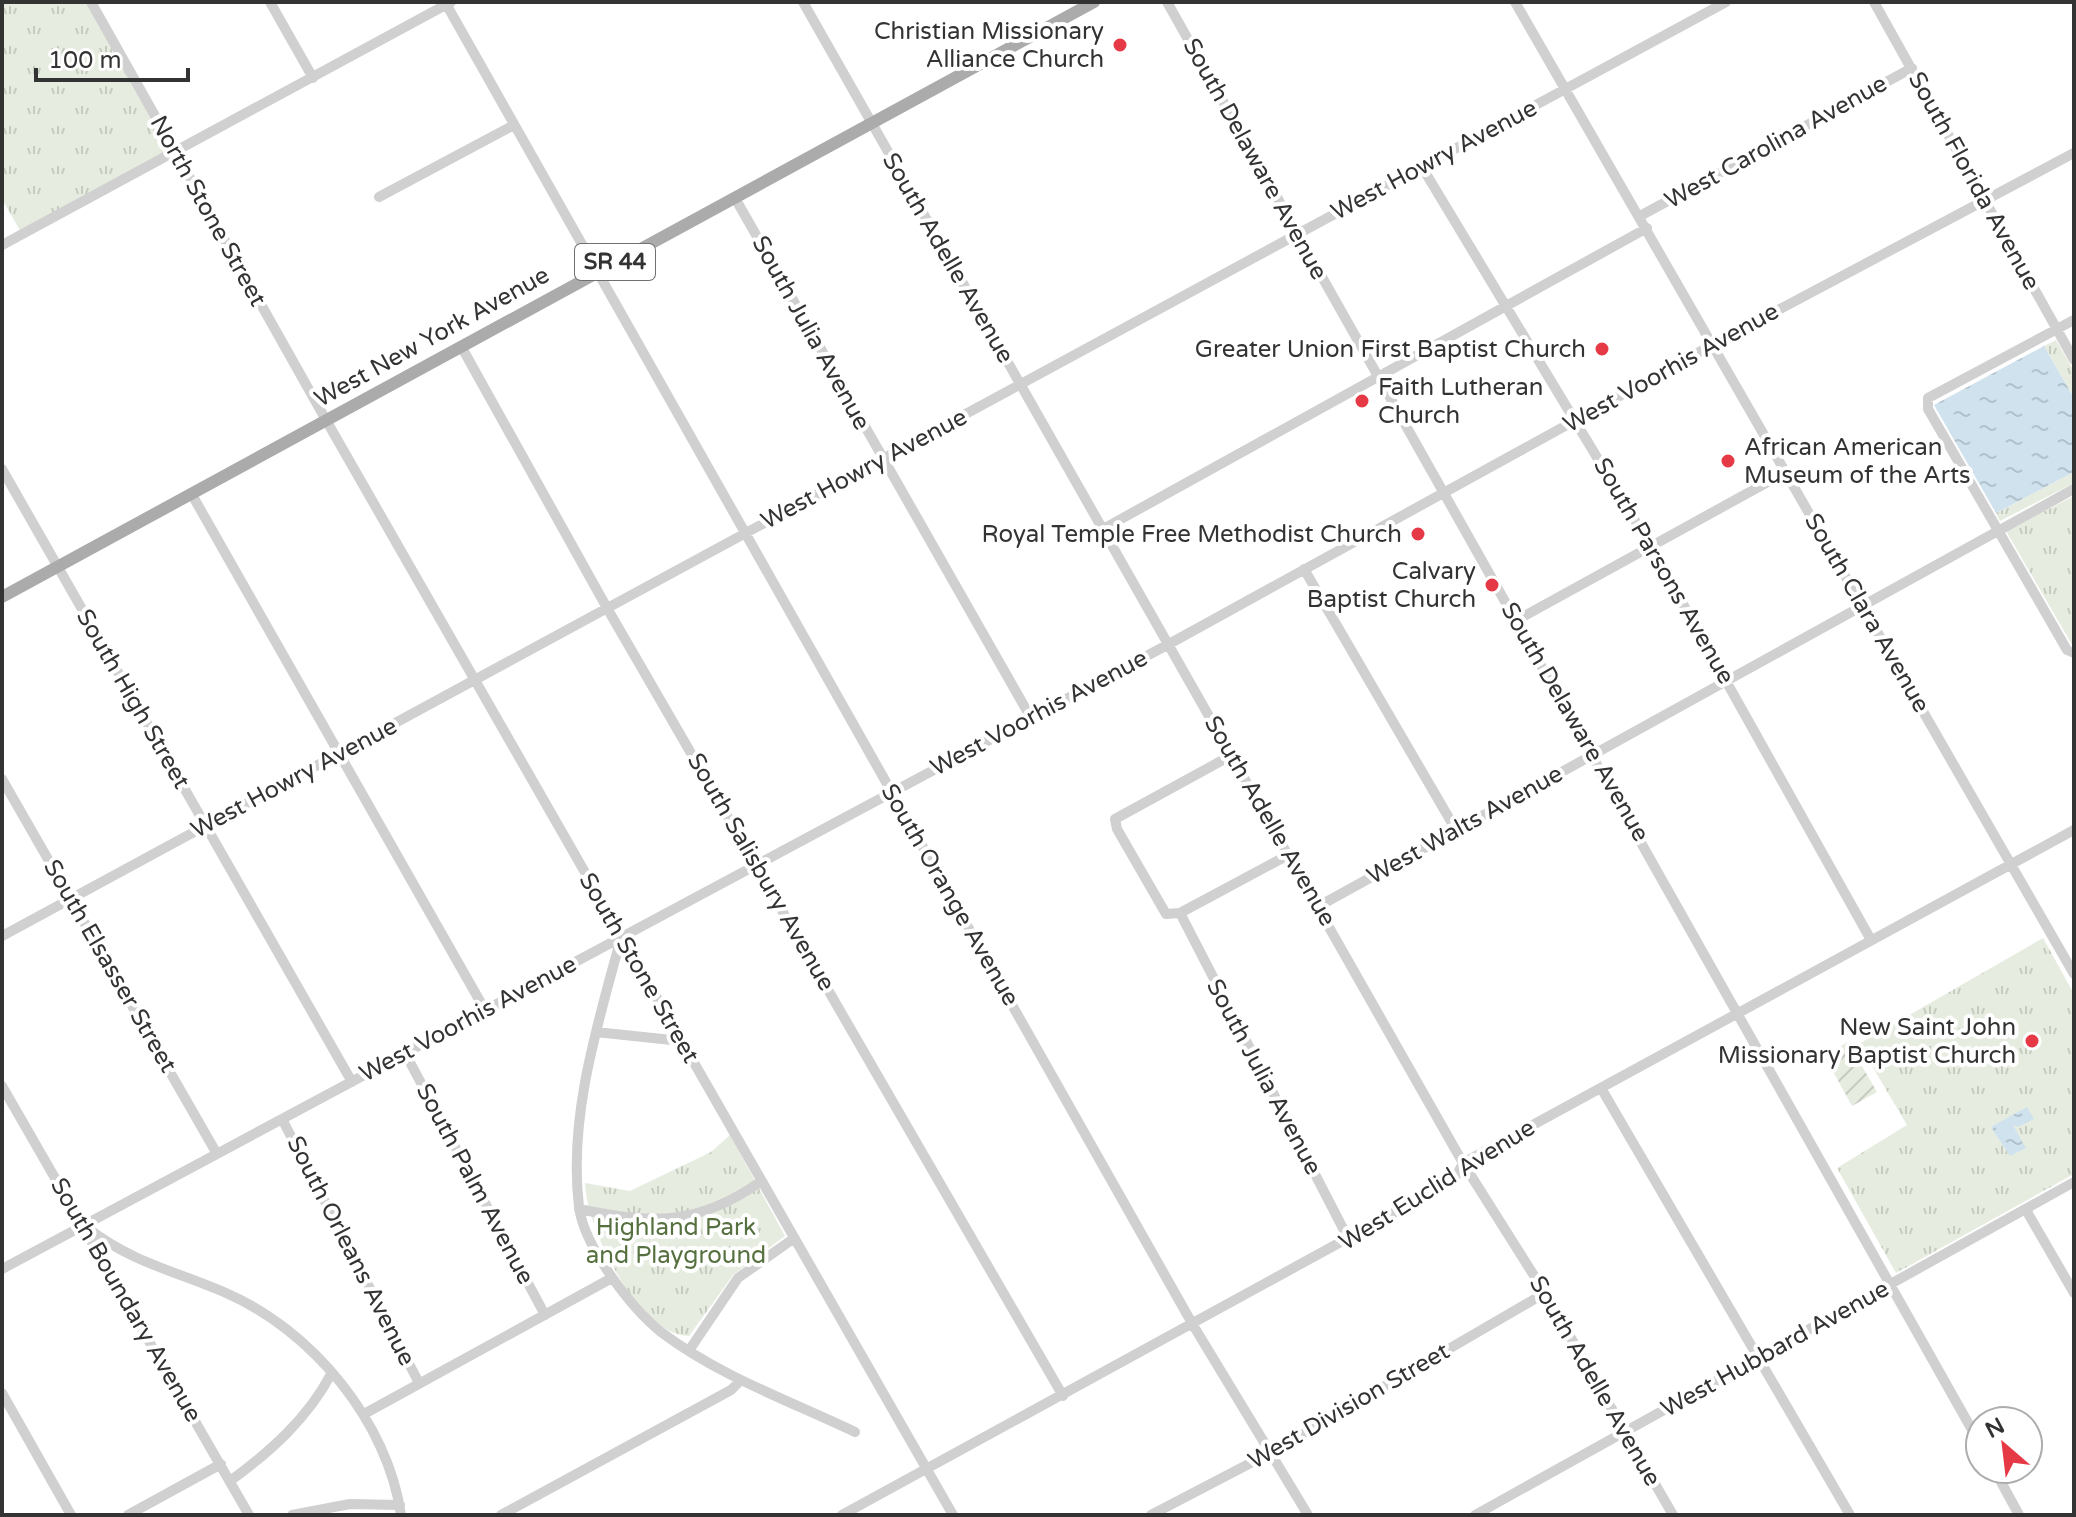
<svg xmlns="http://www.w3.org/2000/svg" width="2076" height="1517" viewBox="0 0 2076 1517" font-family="'Varela Round',sans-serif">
<defs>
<pattern id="park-tufts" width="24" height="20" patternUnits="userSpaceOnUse" patternTransform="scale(2)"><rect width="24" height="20" fill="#e6ecdf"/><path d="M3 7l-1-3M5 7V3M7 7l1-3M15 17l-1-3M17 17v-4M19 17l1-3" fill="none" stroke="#c6cbc0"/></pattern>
<pattern id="garden-furrows" width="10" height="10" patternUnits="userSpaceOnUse" patternTransform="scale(2)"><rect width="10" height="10" fill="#e6ecdf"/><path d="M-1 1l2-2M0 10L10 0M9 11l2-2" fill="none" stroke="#c6cbc0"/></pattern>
<pattern id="water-ripples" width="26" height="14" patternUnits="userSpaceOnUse" patternTransform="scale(2)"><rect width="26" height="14" fill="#cfe2ee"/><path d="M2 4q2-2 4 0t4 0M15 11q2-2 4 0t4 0" fill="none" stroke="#b2c2cd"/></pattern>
</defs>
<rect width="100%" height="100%" fill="#fff"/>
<path fill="url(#park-tufts)" d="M2,2h89l83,150 -152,82 -20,-35z
M2056,340l18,31v27l-30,-52z
M2074,472v11l-74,38 -4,-8z
M2074,496v152l-68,-117z
M2043,938l31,56v180l-178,99 -59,-105 70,-43 -48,-81z
M730,1135l55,101 -52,39 -44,61c-51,-1 -103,-109 -104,-153l45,8 81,-39z"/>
<path fill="url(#garden-furrows)" d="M1848,1042l29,50 -25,14 -28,-51z"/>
<path fill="url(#water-ripples)" d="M2044,346l30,52v74l-78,41 -62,-108z
M2027,1107l7,12 -16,8 -5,-2 13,23 -16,8 -19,-29z"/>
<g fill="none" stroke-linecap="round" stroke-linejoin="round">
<path stroke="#d0d0d0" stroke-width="10" d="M91,2l235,418 627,1095
M270,2l43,76
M445,2l748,1323 115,190
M803,2l660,1161 82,130 128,222
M1167,2l813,1442
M1515,2l559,972
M1874,2l200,358
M1422,167l229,380 220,393
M379,197l135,-72
M735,198l296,520
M1640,216l272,-148
M2,245l449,-243
M2074,320l-146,78v11l139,241 7,3
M461,346l146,262 456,788
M2,469l350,613
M191,493l294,517
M1103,529l544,-301
M1304,569l152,261
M1517,620l269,-148
M1232,755l-117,64 2,10 49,85 14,-1 110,-59
M2,779l215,375
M1319,906l755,-417
M1180,913l169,327
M2,936l1724,-934
M621,938c-23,85 -53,179 -42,269 5,39 51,100 82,125 58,44 129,69 194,100
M596,1032l85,9
M405,1053l140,262
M2,1086l247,429
M1601,1088l249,427
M282,1119l137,264
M579,1209c72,15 119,17 181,-27
M2026,1210l48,83
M89,1229c42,33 89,43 137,64 86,37 162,129 175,222
M2,1269l1167,-625 545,-300 360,-191
M690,1349l48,-71 55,-39
M2,1393l69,122
M364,1414l246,-135
M1994,1469l25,46
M230,1481c40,-29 78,-63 101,-107
M128,1515l93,-51
M292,1515l58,-11 50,1
M501,1515l230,-125 9,-9
M842,1515l612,-335 9,-17 611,-333
M1151,1515l119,-62 275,-160
M1475,1515l599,-333"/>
<path stroke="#ababab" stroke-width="12" d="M2,597l1092,-595"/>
</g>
<g fill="#e63946" stroke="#fff" stroke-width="3">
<circle cx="1120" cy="45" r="8"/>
<circle cx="1602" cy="349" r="8"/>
<circle cx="1362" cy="401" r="8"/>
<circle cx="1728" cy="461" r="8"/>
<circle cx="1418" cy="534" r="8"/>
<circle cx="1492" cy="585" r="8"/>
<circle cx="2032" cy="1041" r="8"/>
</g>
<g text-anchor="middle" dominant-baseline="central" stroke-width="8" stroke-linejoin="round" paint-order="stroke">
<rect fill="#fff" stroke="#707070" stroke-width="2" x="575" y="244" width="80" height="36" rx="6"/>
<g font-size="22" font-weight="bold" fill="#333">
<text x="615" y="262">SR 44</text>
</g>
<g font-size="24" fill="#333" stroke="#fff" text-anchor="end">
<text x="1104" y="31">Christian Missionary<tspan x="1104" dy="28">Alliance Church</tspan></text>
<text x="1586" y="349">Greater Union First Baptist Church</text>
<text x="1378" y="387" text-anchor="start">Faith Lutheran<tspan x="1378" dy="28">Church</tspan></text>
<text x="1744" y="447" text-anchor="start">African American<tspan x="1744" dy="28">Museum of the Arts</tspan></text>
<text x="1402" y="534">Royal Temple Free Methodist Church</text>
<text x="1476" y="571">Calvary<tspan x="1476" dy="28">Baptist Church</tspan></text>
<text x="2016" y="1027">New Saint John<tspan x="2016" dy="28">Missionary Baptist Church</tspan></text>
</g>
<g font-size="24" fill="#333" stroke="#fff">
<text transform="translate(1776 142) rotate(-29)">West Carolina Avenue</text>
<text transform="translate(1255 159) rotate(61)">South Delaware Avenue</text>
<text transform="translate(1434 160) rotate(-28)">West Howry Avenue</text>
<text transform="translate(1974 181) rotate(61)">South Florida Avenue</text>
<text transform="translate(208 211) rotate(61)">North Stone Street</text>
<text transform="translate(948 258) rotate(60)">South Adelle Avenue</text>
<text transform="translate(811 333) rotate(61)">South Julia Avenue</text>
<text transform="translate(432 337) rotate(-29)">West New York Avenue</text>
<text transform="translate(1671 368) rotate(-29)">West Voorhis Avenue</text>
<text transform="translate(864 469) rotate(-28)">West Howry Avenue</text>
<text transform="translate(1664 571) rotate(60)">South Parsons Avenue</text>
<text transform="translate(1867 613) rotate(60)">South Clara Avenue</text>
<text transform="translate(133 699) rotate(60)">South High Street</text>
<text transform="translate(1039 713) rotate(-28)">West Voorhis Avenue</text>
<text transform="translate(1575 722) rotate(60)">South Delaware Avenue</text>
<text transform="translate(294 778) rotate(-28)">West Howry Avenue</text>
<text transform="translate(1270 821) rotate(60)">South Adelle Avenue</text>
<text transform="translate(1465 825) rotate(-29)">West Walts Avenue</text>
<text transform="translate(761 872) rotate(60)">South Salisbury Avenue</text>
<text transform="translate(950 895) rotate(60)">South Orange Avenue</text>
<text transform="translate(110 966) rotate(60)">South Elsasser Street</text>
<text transform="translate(639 968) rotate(60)">South Stone Street</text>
<text transform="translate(468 1019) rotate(-28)">West Voorhis Avenue</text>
<text transform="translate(1264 1077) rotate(62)">South Julia Avenue</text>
<text transform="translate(475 1184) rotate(62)">South Palm Avenue</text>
<text transform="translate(1437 1185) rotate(-32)">West Euclid Avenue</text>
<text transform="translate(351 1251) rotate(63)">South Orleans Avenue</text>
<text transform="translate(126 1300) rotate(60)">South Boundary Avenue</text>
<text transform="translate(1775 1349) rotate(-29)">West Hubbard Avenue</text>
<text transform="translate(1595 1381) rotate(60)">South Adelle Avenue</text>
<text transform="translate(1349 1406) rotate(-30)">West Division Street</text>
</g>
<g font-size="24" fill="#56703f" stroke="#fff">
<text x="676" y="1227">Highland Park<tspan x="676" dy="28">and Playground</tspan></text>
</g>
</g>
<rect width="2076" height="1517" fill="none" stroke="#333333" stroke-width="8"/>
<g transform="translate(2004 1445) rotate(332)"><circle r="38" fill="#ffffff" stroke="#adadad" stroke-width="2"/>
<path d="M0-6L14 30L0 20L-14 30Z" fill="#e63946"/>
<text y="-12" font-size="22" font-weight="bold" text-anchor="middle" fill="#333333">N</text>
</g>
<path d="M36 68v12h152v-12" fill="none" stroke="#333333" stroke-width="4"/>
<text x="48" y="68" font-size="24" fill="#333333" stroke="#ffffff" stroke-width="6" paint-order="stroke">100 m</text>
</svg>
